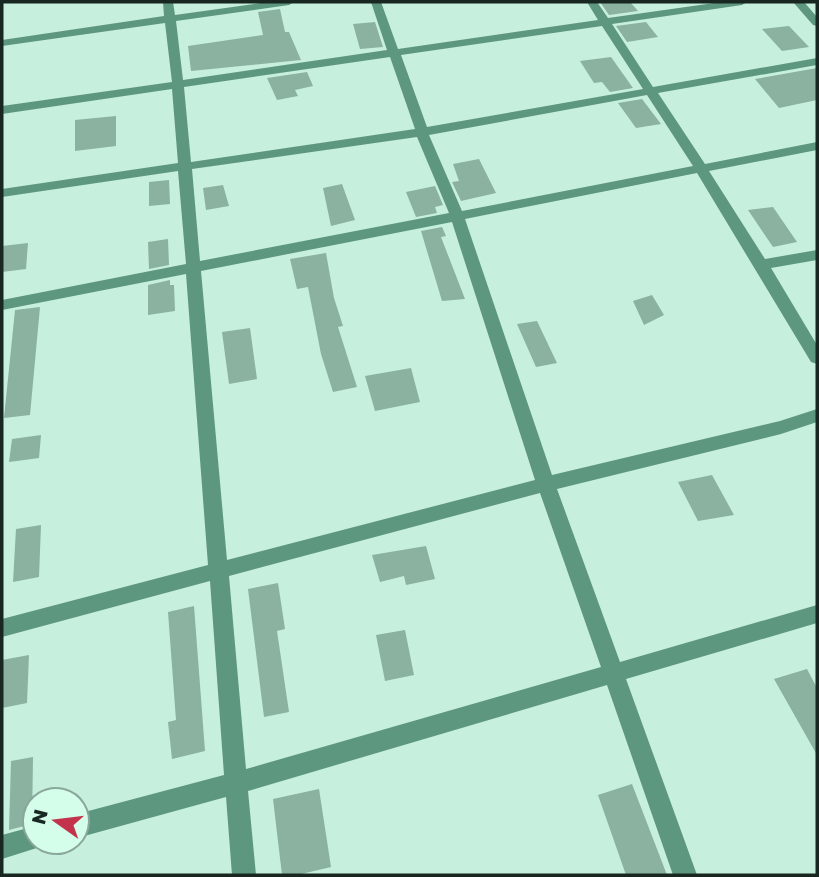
<svg xmlns="http://www.w3.org/2000/svg" width="819" height="877" viewBox="0 0 819 877" font-family="'Golos Text',sans-serif">
<rect width="100%" height="100%" fill="#c7efdd"/>
<path fill="#8bb1a0" d="M600,2h30l8,9 -29,4z
M280,9l5,23h4l12,28 -110,11 -3,-25 75,-11 -5,-23z
M375,22l8,25 -23,2 -7,-25z
M646,22l12,15 -31,5 -11,-16z
M789,26l20,21 -27,4 -20,-22z
M611,57l22,31 -23,4 -8,-10 -8,1 -14,-22z
M817,68v32l-38,8 -24,-29z
M307,72l6,14 -18,4 3,6 -21,4 -10,-22z
M642,99l19,25 -25,4 -18,-25z
M116,116v30l-41,5v-31z
M479,159l17,34 -35,8 -9,-19 7,-1 -6,-17z
M169,180l1,24 -21,2v-24z
M342,184l13,36 -24,6 -8,-38z
M223,185l6,21 -23,4 -3,-22z
M435,186l8,19 -8,2 2,6 -21,4 -10,-25z
M773,207l24,35 -24,5 -25,-37z
M442,227l4,9 -5,1 24,62 -23,2 -21,-70z
M168,239l1,26 -20,4 -1,-27z
M28,243l-2,26 -24,3v-26z
M326,253l8,45 9,28 -5,1 19,60 -24,5 -12,-38 -13,-67 -11,2 -7,-30z
M170,280v5h4l1,26 -27,4v-30z
M652,295l12,20 -20,10 -11,-24z
M40,307l-10,108 -26,3 11,-108z
M537,321l20,42 -21,4 -19,-43z
M250,328l7,51 -28,5 -7,-52z
M411,368l9,34 -45,9 -10,-35z
M41,435l-2,23 -30,4 3,-23z
M712,475l22,40 -36,6 -20,-39z
M41,525l-2,52 -26,5 3,-53z
M426,546l9,33 -29,6 -2,-9 -24,6 -8,-27z
M278,583l7,46 -8,2 12,81 -25,5 -16,-128z
M194,606l11,145 -33,8 -4,-37 8,-2 -8,-108z
M405,630l9,45 -29,6 -9,-46z
M29,655l-2,48 -25,5v-48z
M807,669l10,19v67l-43,-76z
M33,757l-1,67 -23,6 2,-69z
M632,784l35,91h-41l-28,-80z
M319,789l12,78 -34,8h-15l-9,-76z"/>
<g fill="none" stroke-linecap="round" stroke-linejoin="round">
<path fill="#5e977f" fill-rule="evenodd" d="M163,2h10l2,13 93,-13h26l-5,3 -113,16 7,59 204,-30 -16,-48h10l17,47 200,-29 -11,-18h10l11,16 113,-16h26l-5,3 -130,19 41,63 164,-29v7l-159,28 47,71 112,-22v8l-108,21 56,88 52,-9v10l-46,8 46,77v19l-6,-2 -114,-189 -232,46 87,256 228,-54 37,-12v13l-36,12 -224,55 63,173 197,-57v18l-191,56 71,196h-24l-66,-190 -359,106 8,84h-24l-6,-78 -149,41v-24l147,-39 -14,-194 -208,56v-18l206,-54 -22,-291 -184,36v-10l184,-36 -8,-93 -176,26v-8l176,-26 -6,-74 -170,25v-8l170,-24 -7,-59 -163,23v-6l162,-24zM602,26l41,63 -216,38 -26,-72zM390,57l25,72 -224,33 -7,-75zM647,95l46,71 -231,45 -33,-76zM417,137l32,76 -249,48 -8,-92zM452,222l83,258 -308,80 -26,-289zM540,493l61,174 -355,102 -17,-193z
M793,2h11l13,15v9l-4,-1z
M35,826v16h10l-2,4 -41,13v-24z"/>
</g>
<rect width="819" height="877" fill="none" stroke="#182721" stroke-width="7"/>
<g transform="translate(56 821) rotate(284)"><circle r="33" fill="#d4fdea" stroke="#89a79a" stroke-width="2"/>
<path d="M0-5L12 26L0 18L-12 26Z" fill="#c4334c"/>
<text y="-10" font-size="19" font-weight="bold" text-anchor="middle" fill="#182721">N</text>
</g>
</svg>
